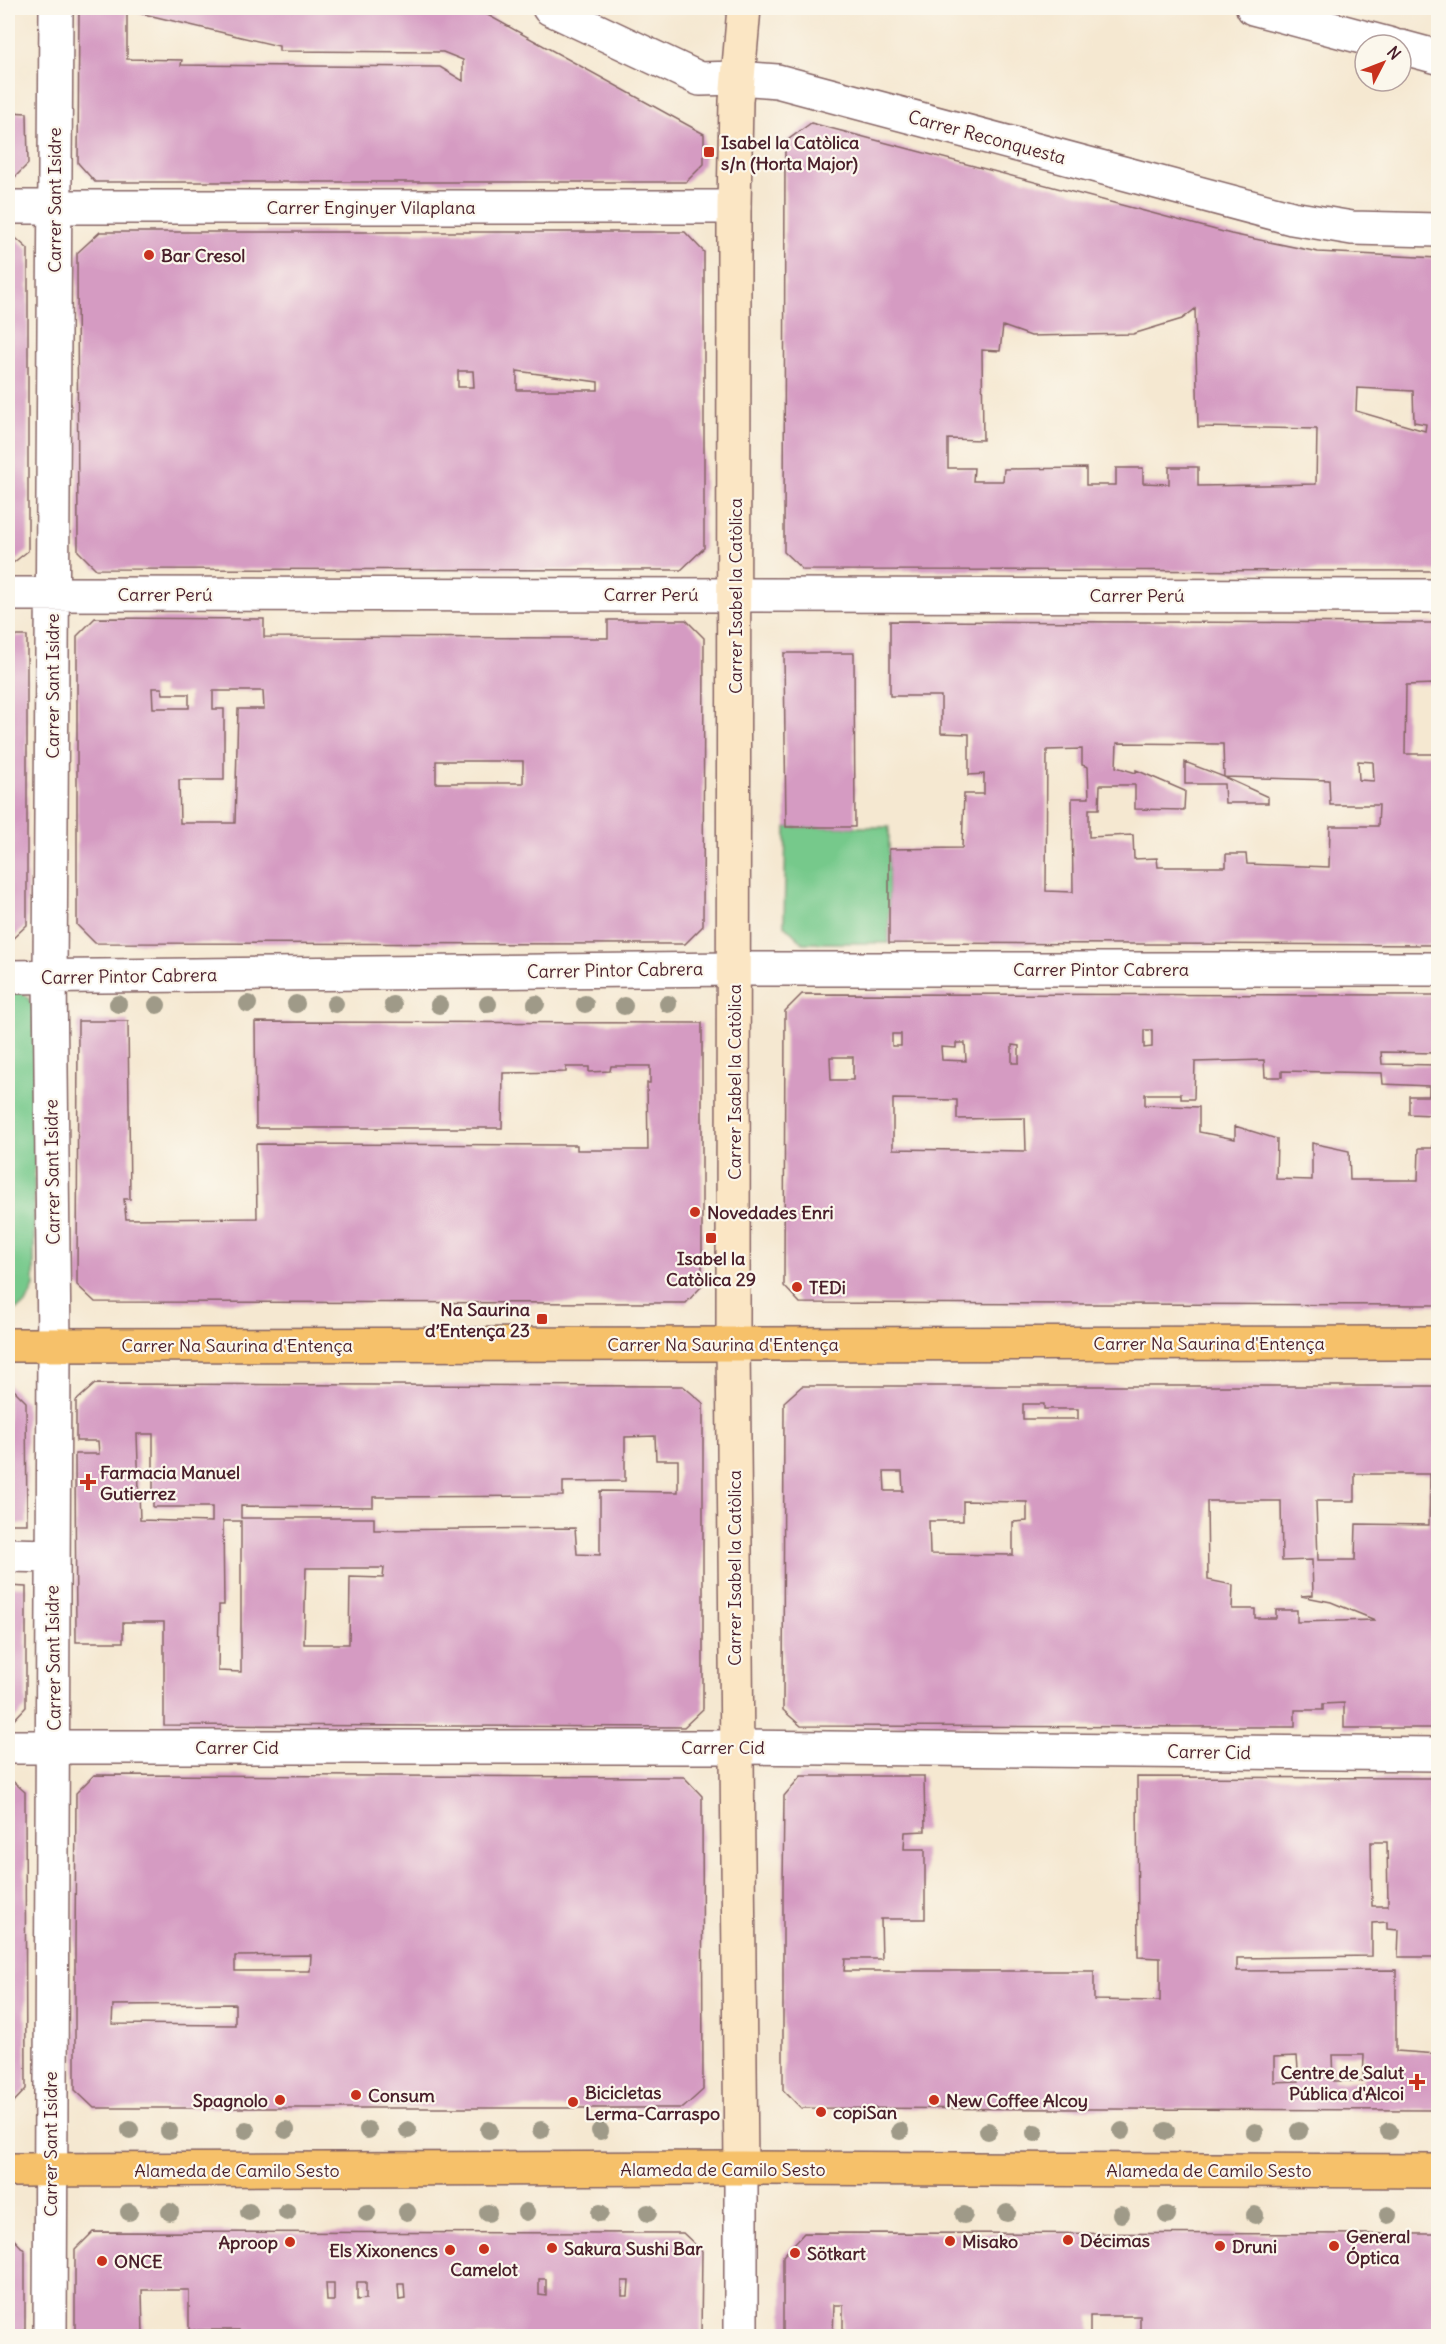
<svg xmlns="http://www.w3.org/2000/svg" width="1446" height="2344" viewBox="0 0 1446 2344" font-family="Delius,sans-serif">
<rect width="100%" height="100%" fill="#fbf7ec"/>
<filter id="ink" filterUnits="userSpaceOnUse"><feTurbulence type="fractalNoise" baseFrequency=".0167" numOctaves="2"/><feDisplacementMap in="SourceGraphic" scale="12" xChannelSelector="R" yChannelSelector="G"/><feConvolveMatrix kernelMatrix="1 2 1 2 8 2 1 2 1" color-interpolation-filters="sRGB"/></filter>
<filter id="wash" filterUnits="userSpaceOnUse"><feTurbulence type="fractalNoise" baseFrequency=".008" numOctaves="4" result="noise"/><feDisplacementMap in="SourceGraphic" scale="24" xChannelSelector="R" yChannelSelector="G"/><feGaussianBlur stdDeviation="1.35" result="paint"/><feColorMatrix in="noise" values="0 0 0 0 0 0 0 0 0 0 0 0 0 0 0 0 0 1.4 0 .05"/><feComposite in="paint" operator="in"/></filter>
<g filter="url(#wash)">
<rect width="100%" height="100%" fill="#f5e8d1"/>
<path fill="#76c98b" stroke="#60745b" stroke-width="1.5" d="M786,827h103v116h-86l-19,-18z
M8,986c15,4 25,14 27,30l-1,271 -8,17 -18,10z"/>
<g id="blocks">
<path fill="#d59bc2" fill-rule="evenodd" d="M79,8h274l17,3 2,-3h103l229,126v30l-18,18h-591l-17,-19zM127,10l152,36v5l164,1 20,8v21l-23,-14 -259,-2 1,-5 -55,-1z
M8,112l19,1 1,51 -18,18h-2z
M811,123l420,111 87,18 120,6v313l-635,-1 -19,-18 1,-410zM1195,309l3,118 119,2 -1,55 -118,2v-19h-29v17l-26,-1v-15h-27v17h-30v-17l-82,1 -1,12h-30l1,-13h-26v-29l35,1 -1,-90 18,1 3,-25 28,10 102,-2 49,-15zM1357,388l56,3 1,31 12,2 -1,7 -69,-20z
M8,231l20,18v302l-20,16z
M100,232h585l19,20v296l-23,22 -585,-1 -18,-18 -1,-298zM458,371h15l1,16h-16zM517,371l81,11v8h-81z
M95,618l169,1v18l344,1v-18h78l18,18 -1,288 -18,18 -590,-1 -18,-18v-289zM152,688h10l1,6h26v14h-36zM213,691h50l1,18h-26l-3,114h-55l-1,-43h45v-71h-11zM436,761h87v22h-87z
M890,621l548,2v322l-549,-2v-94l73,-1 2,-54h20v-20l-15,1v-41l-28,-1v-37h-51zM1434,684l1,70h-30l1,-69zM1117,743l106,1 1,33 -39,-15v22h39l1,19h43v-6l-44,-20 105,3 1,25h49l-1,21h-48l-1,41 -82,-3 -1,-10h-20v13h-68l-1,-9 -23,1 -1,-24 -44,2v-28h10l1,-24h35v24l49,1 1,-19 -49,-21v3l-20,-6zM1082,749v16l6,2 1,31h-17l1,94 -27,-1 1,-141zM1358,761l15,1 1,19 -15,-1z
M16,636h11v289l-19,18v-302z
M784,653h70l1,174h-69z
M802,994l636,1v58l-57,-1 1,12 56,1v240l-638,-2 -16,-17 1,-275zM1144,1030h8v17l-8,1zM892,1034h9v12h-9zM956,1043h9l1,18 -24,-1 -1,-13 15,1zM1012,1045l7,1v17h-7zM830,1057h23v23h-22zM1264,1060l1,17h17v-6l100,2 1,11 46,2v10h-20v18l24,1v33h-14l-1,32h-68l-1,-29 -37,-8v37l-36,-1 1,-40 -42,-13v13l-36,-7v-25l-54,-2v-11h36v5h13l1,-37zM893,1099l64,1v19l68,-1 1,33 -133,-2z
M78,1021h50l2,178h-6l2,20 131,-1 -1,-74 321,1v5h71l-1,-67h3v-17h-39l-1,5 -21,1v-5h-23v5l-63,1 -1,55h-246l-1,-106 447,1v263l-16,17 -591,-1 -18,-17z
M8,1384l18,18 1,122h-19z
M95,1384l588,2 20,17v306l-19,18 -520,-2v-103h-41v20h-47l-1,-188h24l-1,-13h-22v-40zM137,1434h16v73h59v15l-72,-2zM655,1436l1,24h22v32l-78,-1v64l-23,-1 -2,-26 -201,2v-12h-133v-12l132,1v-10l190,-1v-14l62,-1v-44zM223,1521h18v151l-23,-1 1,-66h5zM306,1568h78l-1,10 -33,-1 -1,67h-45z
M802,1386h636v342h-94v-25l-21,1v6h-28v17l-494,-1 -18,-16 1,-308zM1023,1404h21v5h34v10h-55zM884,1472h18l1,19h-18zM1355,1474h75l-1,51 -73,-1 -1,36h-37l-2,-59h39zM963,1501l64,1v19l-14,1v33l-83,-1 -1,-33h34zM1207,1501h74l1,60 30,-1 1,35 -12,1 30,6 44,18 -78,2v-12h-21v8h-21v-9h-23l1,-24 -25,-5z
M8,1586l18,1v120l-18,19z
M94,1775l590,2 18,19 1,294 -20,18h-589l-19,-18v-142l1,-155zM311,1955l-1,16h-75v-15zM235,2004v21l-123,-1 1,-19z
M801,1776h123l1,55 -20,1 -1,17h21v70h-44l1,40h-37l-1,12h250v29l66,1v-43l-22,-1 -1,-180 301,1v179h-40l1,-27 -12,-1v-7l-15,1v33l-135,2v13l159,-1v81l42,3v56l-637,-2 -18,-18v-201l1,-93zM1371,1842h16l1,64h-16zM1333,2055h31l-1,26h-29zM1297,2056l2,25 -25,1v-25z
M8,1777l17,15 1,297 -18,19z
M93,2232l590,1 19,18 -1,85h-462v-6h-50v-40h-47l1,46h-68v-86zM539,2279h7v17l-7,-1zM622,2281h7l-1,15h-6zM357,2282h9v17l-9,1zM326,2283h8v18h-7zM398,2284h6l1,15 -6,1z
M8,2233l17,18v85h-17z
M804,2233l634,1v100l-298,2v-20h-50v20h-247v-31h-9l-1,31h-50v-80z"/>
</g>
</g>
<g filter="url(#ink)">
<use href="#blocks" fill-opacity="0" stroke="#866565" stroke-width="1.5"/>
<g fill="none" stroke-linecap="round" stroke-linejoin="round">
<defs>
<path id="street" d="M549,8l151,71 38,-1 39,3 515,137 60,10 86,2
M1253,8l139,37
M1401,47l37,10
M8,207h726
M8,594l1430,2
M8,977l726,-8h704
M8,1555l44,1
M8,1747h727l703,7
M50,2336l4,-991 -4,-367 6,-970
M741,2336v-168"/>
<path id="secondary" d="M741,2168l-8,-824 1,-1137 2,-106 8,-93"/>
<path id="primary" d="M8,1345l1430,-2
M8,2170l733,-2 697,3"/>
</defs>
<use href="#street" stroke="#866565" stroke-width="36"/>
<use href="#secondary" stroke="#866565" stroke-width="36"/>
<use href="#primary" stroke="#866565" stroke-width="36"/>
<use href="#street" stroke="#fff" stroke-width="33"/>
<use href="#secondary" stroke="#fbe6c4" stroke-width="33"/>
<use href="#primary" stroke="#f6c16b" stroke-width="33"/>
</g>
<g fill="#9f9a88">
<circle cx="118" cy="1004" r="9"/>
<circle cx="248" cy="1004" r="9"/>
<circle cx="296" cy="1004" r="9"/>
<circle cx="335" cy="1004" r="9"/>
<circle cx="488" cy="1004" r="9"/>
<circle cx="536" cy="1004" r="9"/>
<circle cx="585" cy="1004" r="9"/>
<circle cx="668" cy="1004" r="9"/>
<circle cx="157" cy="1005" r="9"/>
<circle cx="393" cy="1005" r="9"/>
<circle cx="439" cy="1005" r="9"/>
<circle cx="624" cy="1006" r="9"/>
<circle cx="130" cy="2130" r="9"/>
<circle cx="246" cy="2130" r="9"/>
<circle cx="286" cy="2130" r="9"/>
<circle cx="368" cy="2130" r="9"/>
<circle cx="408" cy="2130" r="9"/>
<circle cx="489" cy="2130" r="9"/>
<circle cx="541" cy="2130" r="9"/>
<circle cx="169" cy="2131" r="9"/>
<circle cx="600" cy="2131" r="9"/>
<circle cx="900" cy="2131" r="9"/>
<circle cx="988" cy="2131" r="9"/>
<circle cx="1122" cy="2131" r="9"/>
<circle cx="1166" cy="2131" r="9"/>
<circle cx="1299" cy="2131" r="9"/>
<circle cx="1389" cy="2131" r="9"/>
<circle cx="1255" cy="2132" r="9"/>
<circle cx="1035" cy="2133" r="9"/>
<circle cx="129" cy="2212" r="9"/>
<circle cx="170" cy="2212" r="9"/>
<circle cx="249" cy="2212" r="9"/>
<circle cx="287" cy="2212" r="9"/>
<circle cx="407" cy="2212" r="9"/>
<circle cx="526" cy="2212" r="9"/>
<circle cx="367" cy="2213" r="9"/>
<circle cx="488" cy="2213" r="9"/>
<circle cx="600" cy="2213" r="9"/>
<circle cx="648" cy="2213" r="9"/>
<circle cx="1007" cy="2213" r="9"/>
<circle cx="1121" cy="2214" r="9"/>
<circle cx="964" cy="2215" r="9"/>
<circle cx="1167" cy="2215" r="9"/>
<circle cx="1255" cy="2215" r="9"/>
<circle cx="1388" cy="2215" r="9"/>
</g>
</g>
<g fill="#c8321e" stroke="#fbf7ec" stroke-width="2">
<rect x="703" y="146" width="12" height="12" rx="3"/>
<circle cx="149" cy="255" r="6"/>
<circle cx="695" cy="1212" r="6"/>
<rect x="705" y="1232" width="12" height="12" rx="3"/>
<circle cx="797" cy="1287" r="6"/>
<rect x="536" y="1313" width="12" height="12" rx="3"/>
<path d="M85 1473h6v6h6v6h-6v6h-6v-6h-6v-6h6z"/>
<path d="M1414 2073h6v6h6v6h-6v6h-6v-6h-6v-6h6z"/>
<circle cx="356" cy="2095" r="6"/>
<circle cx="280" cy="2100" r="6"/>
<circle cx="934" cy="2100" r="6"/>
<circle cx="573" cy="2102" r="6"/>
<circle cx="821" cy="2112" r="6"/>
<circle cx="1068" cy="2240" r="6"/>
<circle cx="950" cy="2241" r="6"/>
<circle cx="290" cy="2242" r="6"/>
<circle cx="1220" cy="2246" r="6"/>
<circle cx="1334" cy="2246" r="6"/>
<circle cx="552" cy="2248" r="6"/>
<circle cx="484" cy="2249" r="6"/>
<circle cx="450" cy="2250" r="6"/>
<circle cx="795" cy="2253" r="6"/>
<circle cx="102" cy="2261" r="6"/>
</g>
<g text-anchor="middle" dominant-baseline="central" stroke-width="4.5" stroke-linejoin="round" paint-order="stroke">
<g font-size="18" fill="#4a1f2b" stroke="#fbf7ec">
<text transform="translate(987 137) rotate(15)">Carrer Reconquesta</text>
<text transform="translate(54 200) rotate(-90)">Carrer Sant Isidre</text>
<text x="371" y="207">Carrer Enginyer Vilaplana</text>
<text x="165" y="594">Carrer Perú</text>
<text x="651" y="594">Carrer Perú</text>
<text x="1137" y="595">Carrer Perú</text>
<text transform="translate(735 596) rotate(-90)">Carrer Isabel la Catòlica</text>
<text transform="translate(52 686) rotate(-90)">Carrer Sant Isidre</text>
<text x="1101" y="969">Carrer Pintor Cabrera</text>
<text transform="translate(615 970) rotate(-1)">Carrer Pintor Cabrera</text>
<text transform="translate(129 976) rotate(-1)">Carrer Pintor Cabrera</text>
<text transform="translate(734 1082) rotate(-90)">Carrer Isabel la Catòlica</text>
<text transform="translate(52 1172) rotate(-91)">Carrer Sant Isidre</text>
<text x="1209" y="1343">Carrer Na Saurina d'Entença</text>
<text x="723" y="1344">Carrer Na Saurina d'Entença</text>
<text x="237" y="1345">Carrer Na Saurina d'Entença</text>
<text transform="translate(734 1568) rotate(-90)">Carrer Isabel la Catòlica</text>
<text transform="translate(53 1658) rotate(-91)">Carrer Sant Isidre</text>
<text x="237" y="1747">Carrer Cid</text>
<text x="723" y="1747">Carrer Cid</text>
<text transform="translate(1209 1752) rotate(1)">Carrer Cid</text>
<text transform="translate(50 2144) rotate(-90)">Carrer Sant Isidre</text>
<text x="723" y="2169">Alameda de Camilo Sesto</text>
<text x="237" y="2170">Alameda de Camilo Sesto</text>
<text x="1209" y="2170">Alameda de Camilo Sesto</text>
</g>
<g font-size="18" font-weight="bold" fill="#4a1f2b" stroke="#fbf7ec" text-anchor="start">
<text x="721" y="142">Isabel la Catòlica<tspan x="721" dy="21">s/n (Horta Major)</tspan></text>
<text x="161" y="255">Bar Cresol</text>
<text x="707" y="1212">Novedades Enri</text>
<text x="711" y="1258" text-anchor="middle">Isabel la<tspan x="711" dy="21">Catòlica 29</tspan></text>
<text x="809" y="1287">TEDi</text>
<text x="530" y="1309" text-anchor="end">Na Saurina<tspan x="530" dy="21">d’Entença 23</tspan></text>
<text x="100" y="1472">Farmacia Manuel<tspan x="100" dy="21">Gutierrez</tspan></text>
<text x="1404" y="2072" text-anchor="end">Centre de Salut<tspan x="1404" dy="21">Pública d'Alcoi</tspan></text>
<text x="585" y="2092">Bicicletas<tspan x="585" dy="21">Lerma-Carraspo</tspan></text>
<text x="368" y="2095">Consum</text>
<text x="268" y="2100" text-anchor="end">Spagnolo</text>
<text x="946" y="2100">New Coffee Alcoy</text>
<text x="833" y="2112">copiSan</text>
<text x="1346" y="2236">General<tspan x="1346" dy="21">Óptica</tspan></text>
<text x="1080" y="2240">Décimas</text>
<text x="962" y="2241">Misako</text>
<text x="278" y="2242" text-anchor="end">Aproop</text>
<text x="1232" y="2246">Druni</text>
<text x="564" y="2248">Sakura Sushi Bar</text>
<text x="438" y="2250" text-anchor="end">Els Xixonencs</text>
<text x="807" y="2253">Sötkart</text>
<text x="114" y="2261">ONCE</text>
<text x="484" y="2269" text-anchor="middle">Camelot</text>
</g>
</g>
<rect width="1446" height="2344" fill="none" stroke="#fbf7ec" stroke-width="30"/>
<g transform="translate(1383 63) rotate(48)"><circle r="28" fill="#fbf7ec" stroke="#b4a19f" stroke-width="1.5"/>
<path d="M0-4.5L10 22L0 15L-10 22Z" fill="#c8321e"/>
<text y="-9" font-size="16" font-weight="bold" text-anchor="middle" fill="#4a1f2b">N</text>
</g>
</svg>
